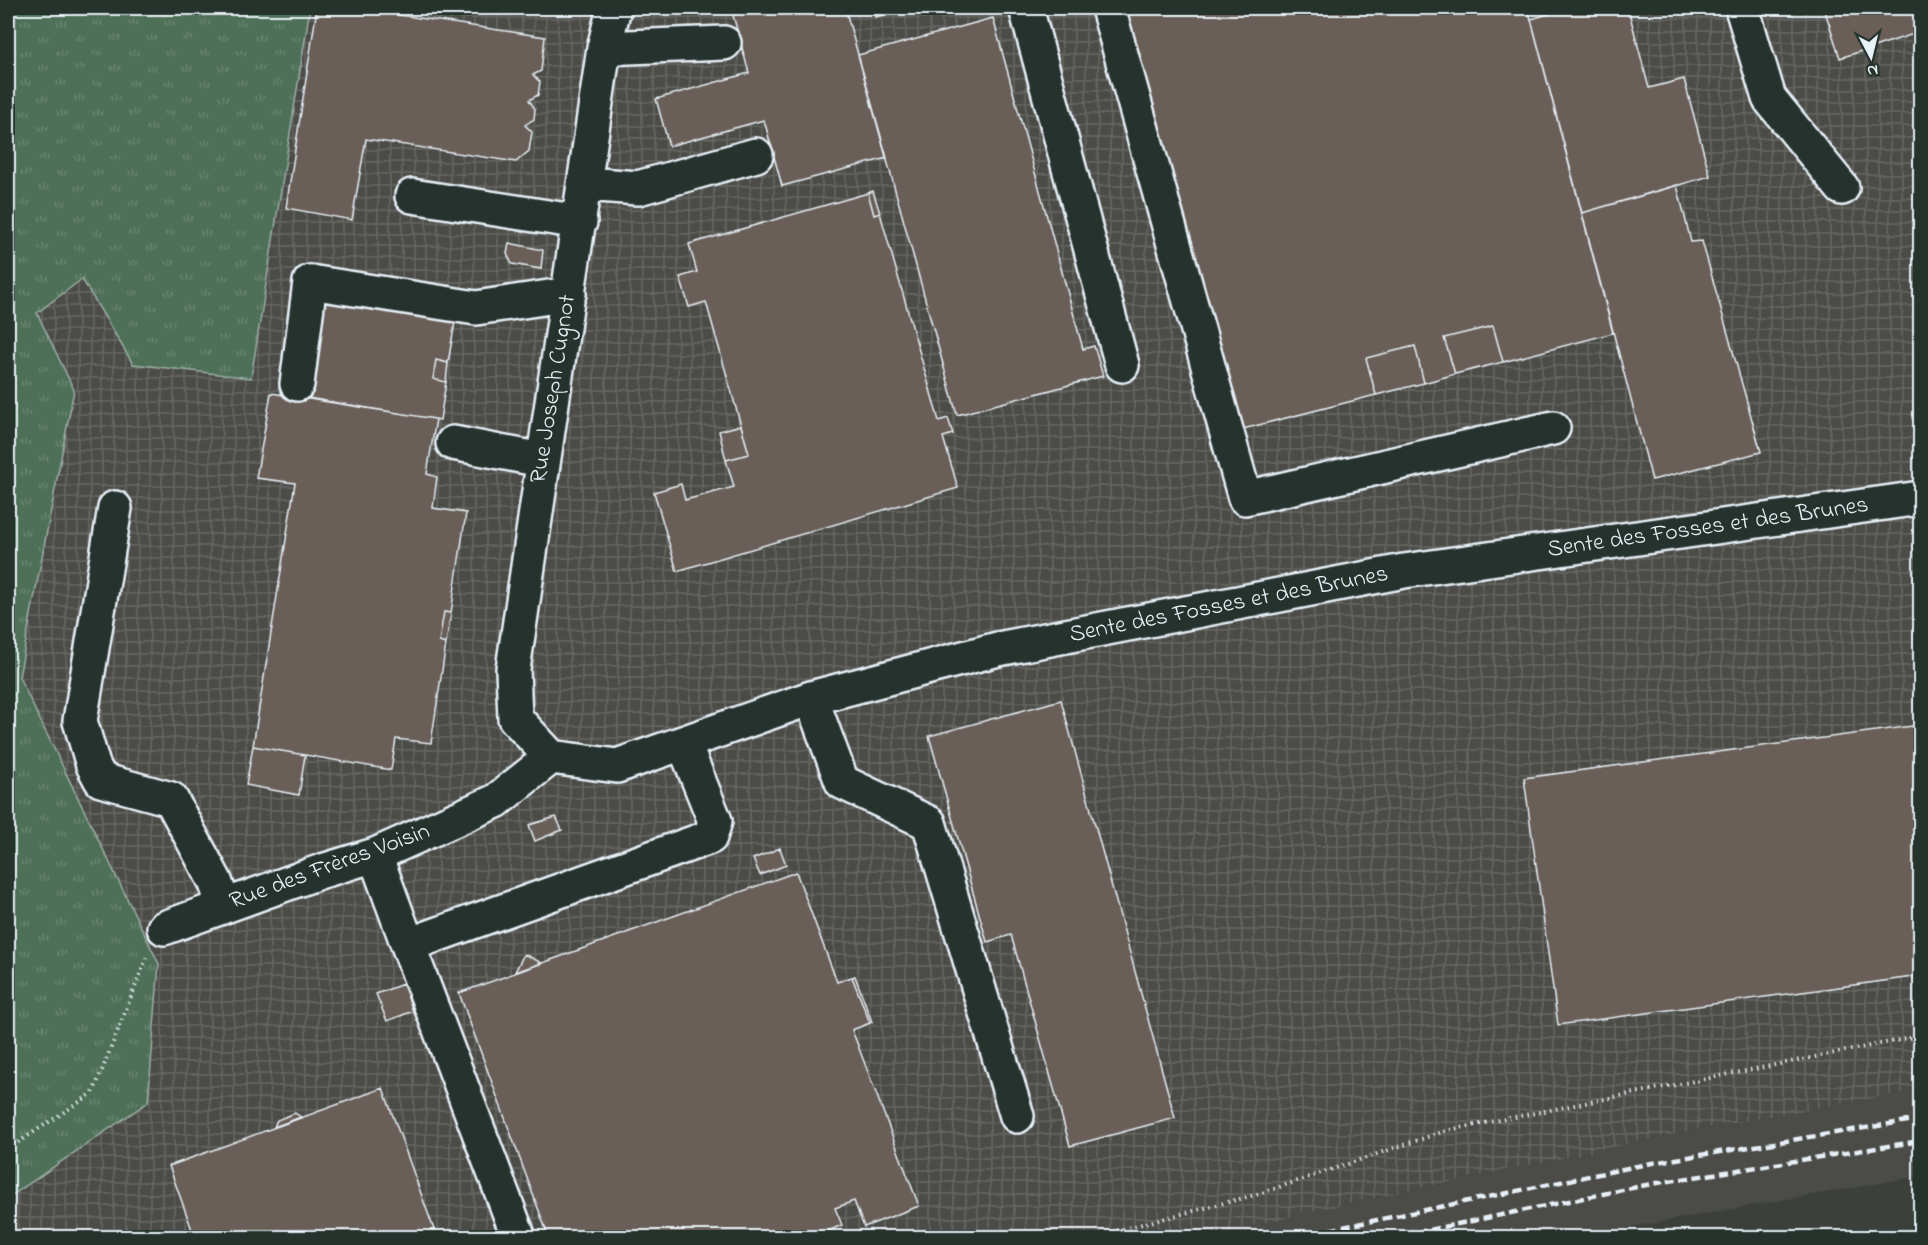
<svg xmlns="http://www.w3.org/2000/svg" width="1928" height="1245" viewBox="0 0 1928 1245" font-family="'Indie Flower',sans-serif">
<defs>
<pattern id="industrial-grid" width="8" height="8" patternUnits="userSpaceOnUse" patternTransform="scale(1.5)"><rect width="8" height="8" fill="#4c4c47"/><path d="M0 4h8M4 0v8" fill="none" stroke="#666662"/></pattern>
<pattern id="grass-tufts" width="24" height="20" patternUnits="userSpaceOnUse" patternTransform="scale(1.5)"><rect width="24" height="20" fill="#507059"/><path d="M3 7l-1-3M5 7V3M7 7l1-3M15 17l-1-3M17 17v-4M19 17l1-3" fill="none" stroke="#698572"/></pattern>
</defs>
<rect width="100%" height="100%" fill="#3b403a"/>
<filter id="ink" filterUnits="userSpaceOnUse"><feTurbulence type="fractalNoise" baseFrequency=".0167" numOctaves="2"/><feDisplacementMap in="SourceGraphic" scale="12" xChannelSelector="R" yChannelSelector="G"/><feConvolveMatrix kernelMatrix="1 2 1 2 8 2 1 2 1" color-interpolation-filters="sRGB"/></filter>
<g filter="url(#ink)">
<path fill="#4c4c47" d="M1920,1090v86l-345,61 -372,1 115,-28 376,-80z"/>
<path fill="url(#industrial-grid)" d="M310,8h1610v1082l-226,40 -376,80 -115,28h-1195v-40l140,-96 11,-138 -140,-287 54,-287 -36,-77 45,-34 51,85 118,14z"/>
<path fill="url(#grass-tufts)" stroke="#9cb0a8" stroke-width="1.5" d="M8,8h302l-59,370 -118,-14 -51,-85 -45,34 37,77 -55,287 140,287 -11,138 -140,96z"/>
<path fill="#6b5f59" stroke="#e8f1f8" stroke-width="1.5" d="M317,8h36l192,29 -4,34 -8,4 7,7 -2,13 -9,5 6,9 -1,10 -9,6 7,7 -3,19 -13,11 -150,-23 -14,81 -66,-12z
M731,8h114l42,150 -105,28 -18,-66 -95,26 -13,-47 93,-26z
M872,8h40l-37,9z
M1125,8h403l85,325 -110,29 -10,-36 -49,12 11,36 -31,9 -9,-37 -49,12 10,37 -137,35z
M1570,8h58l21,80 35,-9 26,97 -128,37 -51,-194z
M1824,8h96v24l-80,26z
M993,18l90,331 11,-3 9,30 -146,39 -99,-360z
M1677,185l14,57 11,-1 59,211 -109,28 -70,-267z
M873,191l7,22 -6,2 -6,-22z
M868,193l6,22 6,-2 59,208 9,-3 5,16 -10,3 15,51 -281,83 -23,-79 27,-8 4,16 49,-13 -8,-27 23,-6 -43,-152 -17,5 -9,-30 17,-5 -8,-28z
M509,243l34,7 -2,19 -29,-5 -5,-10z
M323,301l132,21 -7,41 -12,-3 -3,19 13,3 -6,38 -132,-22z
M1493,326l10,36 -48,12 -11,-36z
M1415,346l9,37 -48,12 -10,-37z
M436,360l12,3 -2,19 -13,-3z
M271,393l165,26 -9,55 10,3 -4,31 33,5 -15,100 -7,-1 -5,30 7,2 -15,99 -35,-4 -5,31 -138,-24 42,-263 -39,-5z
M741,425l8,29 -23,6 -7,-29z
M444,612l7,1 -5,31 -7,-2z
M1061,700l114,418 -105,28 -59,-211 -24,7 -58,-206z
M1920,725v251l-362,49 -34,-247z
M253,746l52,9 -6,40 -53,-10z
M556,817l6,13 -27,11 -6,-16z
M780,848l6,17 -26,10 -7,-16z
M796,872l41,110 15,-5 18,46 -18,7 67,176 -55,21 -10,-26 -19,7 7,17 -30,13h-263l-90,-245z
M524,954l18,9 -27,9z
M855,976l17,46 -2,1 -18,-46z
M403,984l10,27 -26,10 -11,-27z
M383,1088l54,150h-242l-26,-72z
M295,1113l6,4 -27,10 3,-7z"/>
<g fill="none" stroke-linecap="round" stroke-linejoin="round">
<defs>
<path id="minor" d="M1026,8l96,357
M1108,8l137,490 308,-70
M1742,8l27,90 73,90
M604,48l120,-5
M585,184l53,4 118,-33
M412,196l168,26
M297,384l13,-102 166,26 93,-14
M453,443l89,17
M115,508l-35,213 13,44 8,15 70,19 44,82 9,25
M811,698l31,84 87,41 88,293
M551,757l66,9 194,-68 187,-49 406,-78 516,-73
M551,757l-36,-39 -2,-49 91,-621 10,-40
M375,855l33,90
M164,928l155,-56 56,-17 121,-54 55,-44
M519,1238l-111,-293 302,-108 5,-16 -31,-77"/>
</defs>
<use href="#minor" stroke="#e8f1f8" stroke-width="38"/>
<path stroke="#e8f1f8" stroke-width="4" stroke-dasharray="1.5 4.5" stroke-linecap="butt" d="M8,1149l85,-56 54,-136
M1088,1238l171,-44 186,-63 475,-95"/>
<use href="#minor" stroke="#26332d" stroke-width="33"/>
<path stroke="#e8f1f8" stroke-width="4.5" stroke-dasharray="9 4.5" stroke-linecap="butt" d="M1290,1238l362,-75 268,-44
M1390,1238l261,-54 269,-43"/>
</g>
</g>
<g text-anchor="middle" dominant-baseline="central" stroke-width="4.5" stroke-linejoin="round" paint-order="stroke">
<g font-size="24" fill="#e8f1f8" stroke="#26332d">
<text transform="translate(554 389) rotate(-81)">Rue Joseph Cugnot</text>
<text transform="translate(1708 528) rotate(-8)">Sente des Fosses et des Brunes</text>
<text transform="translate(1229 605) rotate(-11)">Sente des Fosses et des Brunes</text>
<text transform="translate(330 867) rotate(-20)">Rue des Frères Voisin</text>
</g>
</g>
<rect width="1928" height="1245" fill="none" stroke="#26332d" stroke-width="30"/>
<rect x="15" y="15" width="1898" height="1215" fill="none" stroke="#e8f1f8" stroke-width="2" filter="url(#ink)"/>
<g transform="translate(1871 57) rotate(173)" stroke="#26332d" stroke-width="4.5" paint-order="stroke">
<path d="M0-4.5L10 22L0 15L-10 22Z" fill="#e8f1f8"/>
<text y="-9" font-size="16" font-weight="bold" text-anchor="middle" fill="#e8f1f8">N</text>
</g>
</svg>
